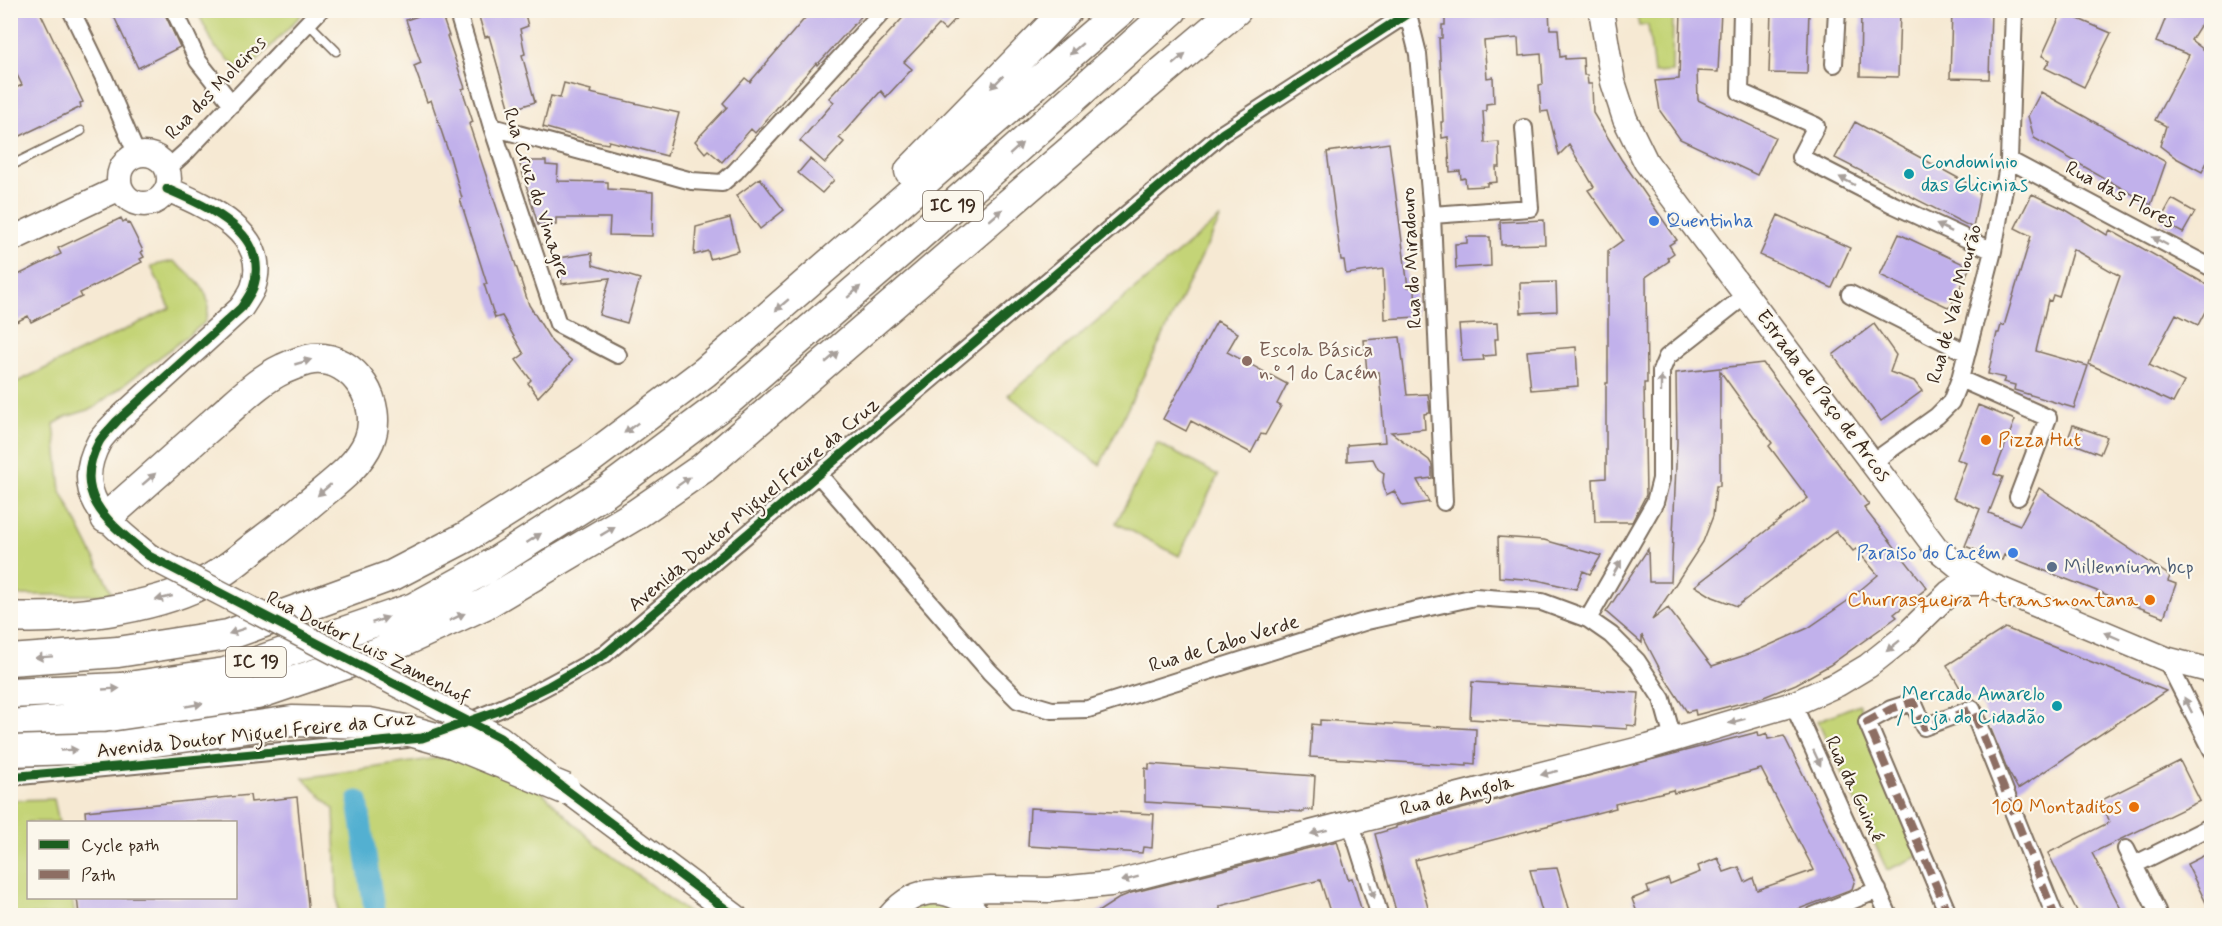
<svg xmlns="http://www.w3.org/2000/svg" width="2222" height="926" viewBox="0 0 2222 926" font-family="Mynerve,sans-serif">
<rect width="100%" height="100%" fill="#fbf7ec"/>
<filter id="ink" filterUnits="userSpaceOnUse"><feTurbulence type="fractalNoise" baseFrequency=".0167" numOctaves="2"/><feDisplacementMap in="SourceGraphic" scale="12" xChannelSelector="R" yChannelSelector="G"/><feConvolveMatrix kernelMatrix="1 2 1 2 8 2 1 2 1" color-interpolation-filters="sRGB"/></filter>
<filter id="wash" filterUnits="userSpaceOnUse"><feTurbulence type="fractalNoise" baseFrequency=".008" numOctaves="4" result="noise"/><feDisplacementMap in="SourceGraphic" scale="24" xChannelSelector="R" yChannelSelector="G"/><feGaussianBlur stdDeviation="1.35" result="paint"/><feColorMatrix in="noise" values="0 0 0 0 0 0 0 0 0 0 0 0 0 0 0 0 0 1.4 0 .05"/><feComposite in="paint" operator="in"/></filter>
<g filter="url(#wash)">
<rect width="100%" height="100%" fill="#f6e9d3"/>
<path fill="#c4d477" stroke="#807f4a" stroke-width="1.5" d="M197,11h108l-61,63 -29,-27z
M1636,11h37l-1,61 -18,1 -6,-48 -9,1z
M1221,217l-121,248 -92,-70z
M173,261c21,17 45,32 31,62l-110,85 -28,9 -12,7 7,67 52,104h-102v-210l159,-77 -19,-42z
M1157,443l61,32 -39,81 -63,-33z
M1859,704l63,151 -35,15 -69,-149z
M472,753l69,38 52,51 98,73h-353l-4,-106 -31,-31z
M54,799l5,23h-31v76h44l3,17h-64v-115z
M923,904l23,2 16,9 -57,1z"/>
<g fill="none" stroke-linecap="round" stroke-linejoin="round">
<path stroke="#53b0d1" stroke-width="21" d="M358,801l17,115"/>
</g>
<g id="blocks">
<path fill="#c1b1eb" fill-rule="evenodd" d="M10,10h29l44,92 -3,1 1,4 -71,34v-50l12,-6 -12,-24z
M111,10h52l17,37 -42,21z
M436,10h4l9,26h-2l18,52 -3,1 11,33 -4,2 60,181 23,37 20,19 -34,36 -10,-14 3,-3 -15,-20 8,-6 -22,-38 -7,2 -11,-34h3l-27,-85 2,-1 -12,-41 -19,-57 -4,2 -13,-36 7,-3 -15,-43z
M477,10h47l4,16 -8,3 5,25 -3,1 13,47 -25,8 -21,-74 -4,1z
M812,10h55l-50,55 -1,-2 -61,70 -4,-4 -29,33 -14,-12 -3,3 -10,-12 32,-34 -4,-4 22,-25 5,4z
M910,10h54l-19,20 -6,-5 -35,37 8,7 -26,28 -5,-6 -42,47 5,4 -19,21 -25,-22 34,-39 -5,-4z
M1456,10h93l1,19h8l2,28 5,-1v3l18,-1 1,17h3l1,9h4l1,29 28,46 56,81 -8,5 5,8 -7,5 2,3 -23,16 1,106h-3l2,112 -14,27h-37l-2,-43 13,-1v-95h2v-132l15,-11 -35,-50 6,-3 -25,-42 -10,10 -11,-44 -7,1 -2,-27 4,-1 -2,-30 -22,2 -1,-18 -34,3 3,37 6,-1 1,26 -8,1v7h-3l2,32 14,-1 1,25h-4l1,15 -10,1v3l-21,1 -1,-9 -4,1 -1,-8 -10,1 -2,-35 -6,1 -1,-16h2l-4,-84h3v-13h3v-10l11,-1z
M1681,10h40l-3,62 -21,-1 1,29 77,37 -18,38 -77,-36 -20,-28 -5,-30 24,-2z
M1771,10h38l-2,64 -38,-1z
M1861,10h39l-2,67 -38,-1z
M1952,10h39l-2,69 -39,-1z
M2169,10h41l-19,30 20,15v99l-9,18 -26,-14 -16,-12 6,-20 -11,-6 34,-65 -33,-13z
M2062,12l49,21 -27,54 -39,-19 5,-8 -8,-4z
M564,83l27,7 -1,3 89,20 -12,43 -58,-15 -1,3 -17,-3 -48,-14 8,-31 9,2z
M2041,92l125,70 -15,43 -117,-67 -6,-22z
M1855,122l125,68 -7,38 -138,-70z
M1389,143l19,144h7l1,30 -31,2 -2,-50 -37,5 -2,-14h-3l-14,-108z
M810,159l24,21 -12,13 -24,-20z
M519,161h27v4l12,1 -1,15 51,1v7l45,3 -1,44 -43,-1 1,-17h-54v7h-18z
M760,178l24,32 -24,19 -24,-33z
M2032,194l34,16 41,25 3,-5 101,57v13l-13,25 -22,-11 -27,51 35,17 -11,21 -84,-39 31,-88 -47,-27 -14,48 -6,-2 -2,6 -3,-1 -12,51 52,15 -14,42 -60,-18 1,-5 -12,-3 2,-4 -17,-4 9,-41h2l2,-8 3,1 27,-90 -16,-8z
M2172,199l23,13 -12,21 -23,-12z
M1778,215l72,33 -18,40 -72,-33z
M121,218l2,4 3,-2 1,4 2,-1 14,28 -2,1 3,5 -4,2 2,3 -62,31 2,4 -51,25 -3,-6 -18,9v-46l51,-25 -3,-6z
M730,218l9,33 -29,8 -2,-8 -14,4 2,-28z
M1544,220l1,24 -44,1 -1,-23z
M1899,234l71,33 -20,41 -70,-33z
M1467,237h23l1,29 -35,2 -1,-24 12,-1z
M592,253l1,12 47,14 -13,44 -28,-8 11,-37 -48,6 -3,-26z
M1556,282l1,29 -36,2 -1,-30z
M1217,321l21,12 -11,19 60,32 -10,20 4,2 -16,29 -4,-1 -10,19 -60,-32 -5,10 -23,-12z
M1497,323l1,16h-3l1,16 -13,1 1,4 -22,1 -3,-36z
M1874,324l22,31 -6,17 24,9 8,10 -41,30 -48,-66z
M1400,337l7,58 21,-1 2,19 -6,1 1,15 -34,3 38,28 3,5v13l-15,2 12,22 -26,4 -9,-15 -8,4 -3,-13 1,-9 -6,-4 -5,-10 -26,2v-16l38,-3 -6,-70h-12l-3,-32z
M1576,347l2,39 -47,4 -4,-39z
M1763,363l106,142 -5,3 63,80 -33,26 3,3 -67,48 -34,19 -32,13 -68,18 -1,-5 -8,2 -24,-37 -21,-40v8l-36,-31 42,-63 1,33h22l6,-140 -1,-69zM1720,371l52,72 -3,3 39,52 -113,88 18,11 24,9 99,-75 17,20 3,-2 22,26 -32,27 -38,26 -56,25 -40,13 -44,-58 -16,12 51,-78 10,-26 3,-30h4z
M1978,405l37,15 -21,54 9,3 -14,36 31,12 19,-37 131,88 -2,5 8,3 -12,33 -160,-62 -2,5 -37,-14 15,-37 -27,-11 13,-35 -9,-4z
M2073,425l34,12 -7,17 -33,-13z
M1498,537l46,3 57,16 -11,18 -7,-3 -7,18 -39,-9 -38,-3z
M2005,628l161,63 -148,98 -10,-18 -27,-66 -7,-6 -7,1 -20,-35z
M1472,682l167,11 -3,33 -9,-1v4l-157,-10z
M1320,720l156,9 -1,35 -8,-1v3l-157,-9 2,-33 8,1z
M1758,732l1,4 8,-3 1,6 16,-3 71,143 -3,10 -69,26h-145l-6,-16 17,-7 -2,-5 21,-8 2,5 30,-12 -2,-6 20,-8 6,14 15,-5 6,15 8,-4 4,12 57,-20 -53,-101 -87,24 -1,-3 -58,14 1,4 -201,52 15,55h-33l-22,-81 21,-6v-2z
M2180,761l20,40 -108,52 32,62h-45l-31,-62 62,-31 -10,-21z
M1149,764l166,12 -2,34h-9v2l-159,-10v-34l4,1z
M250,795l1,7 46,-5 12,118h-230l-2,-18h159v-75h-150l-1,-11z
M1030,808l124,6 -2,34 -9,-1 -1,6 -114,-7z
M1337,841l11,38 4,-1 11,37h-32l-11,-35 -100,26v4l-24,5h-103l28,-18 10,-4z
M2211,852v61l-24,-49z
M1557,868l14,47h-28l-13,-45z"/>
</g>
</g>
<g filter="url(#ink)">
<use href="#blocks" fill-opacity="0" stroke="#7c6d5d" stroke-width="1.5"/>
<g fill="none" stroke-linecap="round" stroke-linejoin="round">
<defs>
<path id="lane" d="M308,23l28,28
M10,166l71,-35
M10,221l7,15"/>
<path id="street" d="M71,10l33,68 33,77
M174,10l24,51 34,43
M457,10l35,117 66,197 60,31
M1742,10l-2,82 76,34 -16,31 94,48 99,46
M1408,14l10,40 14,161 12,287
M1834,64l3,-54
M492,127l200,54 30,2 13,-11 149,-162
M2009,160l203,108
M167,169l21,-19 132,-140
M1432,215l98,-7 -6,-80
M1850,294l117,59
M1960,379l88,39 -30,79
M1873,462l64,-46 14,-14 9,-23 33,-128 16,-91 5,-150
M819,475l171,197 28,28 34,10 36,-1 279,-88 108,-24 67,5 46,17 23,16 26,26 25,38 11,40
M1588,619l67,-117 6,-23v-108l6,-14 79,-62
M2166,659l46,91
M1793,704l96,212
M463,723c51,-17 96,-43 142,-69l618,-521 190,-123
M10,777l397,-38
M1351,824l29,92
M2126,849l8,16
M2157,911l-23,-46 78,-39
M1813,916l65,-26
M1949,916l-82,-194 24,-13 22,-7 11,25 48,-18 83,207"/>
<path id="secondary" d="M1601,10l12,72 12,37 21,43 290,386 26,21 23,14 181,76 46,12
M119 179a25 25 0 1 1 50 0a25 25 0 1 1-50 0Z
M10,240l110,-52
M149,556c-37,-31 -80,-59 -50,-114 4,-7 12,-14 18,-21l124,-113c4,-6 9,-13 12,-20 19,-55 -47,-82 -86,-99
M565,789l170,127
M946,892l45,-3 58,1 61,-6 538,-137 145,-43 45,-20 30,-18 34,-27 47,-46 11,-8 9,-2h16
M890,916c27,-32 63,-32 89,0"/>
<path id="highway" d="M910,171l157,-161
M10,617c57,3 140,-8 191,-33 19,-9 36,-23 52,-36 20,-15 39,-29 57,-45 21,-18 48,-36 59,-62 15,-36 -14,-86 -56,-82 -10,1 -21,6 -30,10 -24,11 -45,33 -65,50 -37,33 -75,66 -112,99
M10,660l108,-8 110,-17 165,-60 73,-38 122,-77 117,-88 416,-362
M10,693l111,-5 104,-15 189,-65 71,-39 122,-78 124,-93 183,-158 258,-230
M10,725l127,-10 120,-21 121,-41 107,-49 150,-89 68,-47 431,-372 102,-86"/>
</defs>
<use href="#lane" stroke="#7c6d5d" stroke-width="11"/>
<use href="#street" stroke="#7c6d5d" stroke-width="20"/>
<use href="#secondary" stroke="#7c6d5d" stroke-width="27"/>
<use href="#highway" stroke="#7c6d5d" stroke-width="33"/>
<use href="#lane" stroke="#fff" stroke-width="8"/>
<use href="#street" stroke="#fff" stroke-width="16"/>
<use href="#secondary" stroke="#fff" stroke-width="24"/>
<use href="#highway" stroke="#fff" stroke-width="30"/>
<defs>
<path id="secondary-bridge" d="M149,556l351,182 48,38"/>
<path id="highway-bridge" d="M10,751l97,-3 185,-27 77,2 45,9 39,11 112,46"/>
</defs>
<use href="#secondary-bridge" stroke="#7c6d5d" stroke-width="27" stroke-linecap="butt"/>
<use href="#highway-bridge" stroke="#7c6d5d" stroke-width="33" stroke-linecap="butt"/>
<use href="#secondary-bridge" stroke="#fff" stroke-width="24"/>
<use href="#highway-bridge" stroke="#fff" stroke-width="30"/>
<path stroke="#8d6e63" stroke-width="8" stroke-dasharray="15 8" stroke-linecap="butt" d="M1949,916l-82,-194 24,-13 22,-7 11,25 48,-18 83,207"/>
<defs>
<path id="cycleway" d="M167,189c39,17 105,44 86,99 -3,7 -8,14 -12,20l-124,113c-6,7 -14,14 -18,21 -30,55 13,83 50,114l351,182 65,51 170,127
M10,777l412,-39 76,-27 51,-25 56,-32 618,-521 190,-123"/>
</defs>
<use href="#cycleway" stroke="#fbf7ec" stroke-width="13"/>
<use href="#cycleway" stroke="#1b5e20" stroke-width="9"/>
</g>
<defs><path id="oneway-solid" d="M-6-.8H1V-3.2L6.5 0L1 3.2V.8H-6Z" transform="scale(1.5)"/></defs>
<g fill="#a79f9a">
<use href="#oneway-solid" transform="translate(1076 49) rotate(139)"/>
<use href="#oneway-solid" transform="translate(1179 59) rotate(-40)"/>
<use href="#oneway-solid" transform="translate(997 82) rotate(135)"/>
<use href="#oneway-solid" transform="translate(1016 149) rotate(-42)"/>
<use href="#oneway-solid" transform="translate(1847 181) rotate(-153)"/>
<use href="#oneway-solid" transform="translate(996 215) rotate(-41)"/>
<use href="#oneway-solid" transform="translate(1944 228) rotate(-155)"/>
<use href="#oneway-solid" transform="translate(2160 241) rotate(-152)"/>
<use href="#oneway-solid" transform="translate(854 292) rotate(-41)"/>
<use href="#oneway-solid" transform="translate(782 305) rotate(139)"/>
<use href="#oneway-solid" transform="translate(832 357) rotate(-41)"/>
<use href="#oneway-solid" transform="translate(303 362) rotate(-16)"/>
<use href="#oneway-solid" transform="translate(1661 384) rotate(-90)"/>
<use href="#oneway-solid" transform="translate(631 428) rotate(143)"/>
<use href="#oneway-solid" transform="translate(149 479) rotate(-41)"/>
<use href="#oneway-solid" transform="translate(683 482) rotate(-35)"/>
<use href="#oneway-solid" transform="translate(324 490) rotate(139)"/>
<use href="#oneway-solid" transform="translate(608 531) rotate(-31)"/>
<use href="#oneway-solid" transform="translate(534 538) rotate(-33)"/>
<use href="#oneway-solid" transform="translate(1617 568) rotate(-60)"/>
<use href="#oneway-solid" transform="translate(164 598) rotate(167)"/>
<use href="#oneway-solid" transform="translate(457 617) rotate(-25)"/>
<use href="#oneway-solid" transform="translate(380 620) rotate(-19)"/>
<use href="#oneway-solid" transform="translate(237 631) rotate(161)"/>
<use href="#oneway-solid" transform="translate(2112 636) rotate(-157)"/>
<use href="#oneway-solid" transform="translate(1893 646) rotate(141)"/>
<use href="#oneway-solid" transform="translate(44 657) rotate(176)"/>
<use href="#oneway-solid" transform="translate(111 689) rotate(-3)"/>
<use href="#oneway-solid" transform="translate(194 705) rotate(-10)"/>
<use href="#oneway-solid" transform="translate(2188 705) rotate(-117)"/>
<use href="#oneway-solid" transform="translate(1737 721) rotate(164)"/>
<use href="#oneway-solid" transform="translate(69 750) rotate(-3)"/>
<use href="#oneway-solid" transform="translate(1817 758) rotate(65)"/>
<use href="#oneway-solid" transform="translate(1549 773) rotate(166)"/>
<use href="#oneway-solid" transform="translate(1319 832) rotate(166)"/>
<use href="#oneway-solid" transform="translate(1130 879) rotate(165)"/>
<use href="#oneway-solid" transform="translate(1372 890) rotate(73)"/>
</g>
</g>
<g fill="#0f9aa8" stroke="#fbf7ec" stroke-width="2">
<circle cx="1909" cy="174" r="6"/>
<circle cx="2057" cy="706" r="6"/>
</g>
<g fill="#3f7fe0" stroke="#fbf7ec" stroke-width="2">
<circle cx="1654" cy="221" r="6"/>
<circle cx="2013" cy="553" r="6"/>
</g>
<circle fill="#8d6e63" stroke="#fbf7ec" stroke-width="2" cx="1247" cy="361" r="6"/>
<g fill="#e8710a" stroke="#fbf7ec" stroke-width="2">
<circle cx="1986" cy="440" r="6"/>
<circle cx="2150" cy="600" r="6"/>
<circle cx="2134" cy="807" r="6"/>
</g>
<circle fill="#5c6f8a" stroke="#fbf7ec" stroke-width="2" cx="2052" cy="567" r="6"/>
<g text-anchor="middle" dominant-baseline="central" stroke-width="4.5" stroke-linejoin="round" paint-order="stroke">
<g fill="#fbf7ec" stroke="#75685c" stroke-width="1.5">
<rect x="923" y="191" width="60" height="30" rx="4.5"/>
<rect x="226" y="647" width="60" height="30" rx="4.5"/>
</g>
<g font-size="18" font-weight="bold" fill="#3b2a1e">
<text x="953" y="206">IC 19</text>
<text x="256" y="662">IC 19</text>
</g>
<g font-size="20" fill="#3b2a1e" stroke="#fbf7ec">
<text transform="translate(216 88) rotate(-46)">Rua dos Moleiros</text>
<text transform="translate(536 193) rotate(72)">Rua Cruz do Vinagre</text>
<text transform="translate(2120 195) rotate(28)">Rua das Flores</text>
<text transform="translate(1412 258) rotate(-93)">Rua do Miradouro</text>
<text transform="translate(1955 304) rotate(-75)">Rua de Vale Mourão</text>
<text transform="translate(1823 396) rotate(53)">Estrada de Paço de Arcos</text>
<text transform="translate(754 505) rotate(-40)">Avenida Doutor Miguel Freire da Cruz</text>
<text transform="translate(1224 644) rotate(-17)">Rua de Cabo Verde</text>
<text transform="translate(368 648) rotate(27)">Rua Doutor Luis Zamenhof</text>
<text transform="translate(256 735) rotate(-6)">Avenida Doutor Miguel Freire da Cruz</text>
<text transform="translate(1854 789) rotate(65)">Rua da Guiné</text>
<text transform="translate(1457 796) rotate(-14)">Rua de Angola</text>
</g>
<g font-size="20" fill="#0d838f" stroke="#fbf7ec" text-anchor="start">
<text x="1921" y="162">Condomínio<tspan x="1921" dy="23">das Glicinias</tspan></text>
<text x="2045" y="694" text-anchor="end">Mercado Amarelo<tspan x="2045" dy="23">/ Loja do Cidadão</tspan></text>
</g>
<g font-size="20" fill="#366cbe" stroke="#fbf7ec" text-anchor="start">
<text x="1666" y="221">Quentinha</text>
<text x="2001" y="553" text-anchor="end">Paraiso do Cacém</text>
</g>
<g font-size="20" fill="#785e54" stroke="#fbf7ec" text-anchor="start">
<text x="1259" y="350">Escola Básica<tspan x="1259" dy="23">n.º 1 do Cacém</tspan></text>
</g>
<g font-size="20" fill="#c56008" stroke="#fbf7ec" text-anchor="end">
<text x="1998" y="440" text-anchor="start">Pizza Hut</text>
<text x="2138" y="600">Churrasqueira A transmontana</text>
<text x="2122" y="807">100 Montaditos</text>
</g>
<g font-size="20" fill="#4e5e75" stroke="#fbf7ec" text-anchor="start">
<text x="2064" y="567">Millennium bcp</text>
</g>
</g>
<rect width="2222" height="926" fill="none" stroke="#fbf7ec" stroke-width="36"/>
<rect x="27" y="821" width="210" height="78" fill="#fbf7ec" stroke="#aea59a" stroke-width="1.5"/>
<rect x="39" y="840" width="30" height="9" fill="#1b5e20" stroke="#aea59a" stroke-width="1.5"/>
<text x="81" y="851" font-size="18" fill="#3b2a1e">Cycle path</text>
<rect x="39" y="870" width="30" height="9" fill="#8d6e63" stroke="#aea59a" stroke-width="1.5"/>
<text x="81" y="881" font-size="18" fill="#3b2a1e">Path</text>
</svg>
